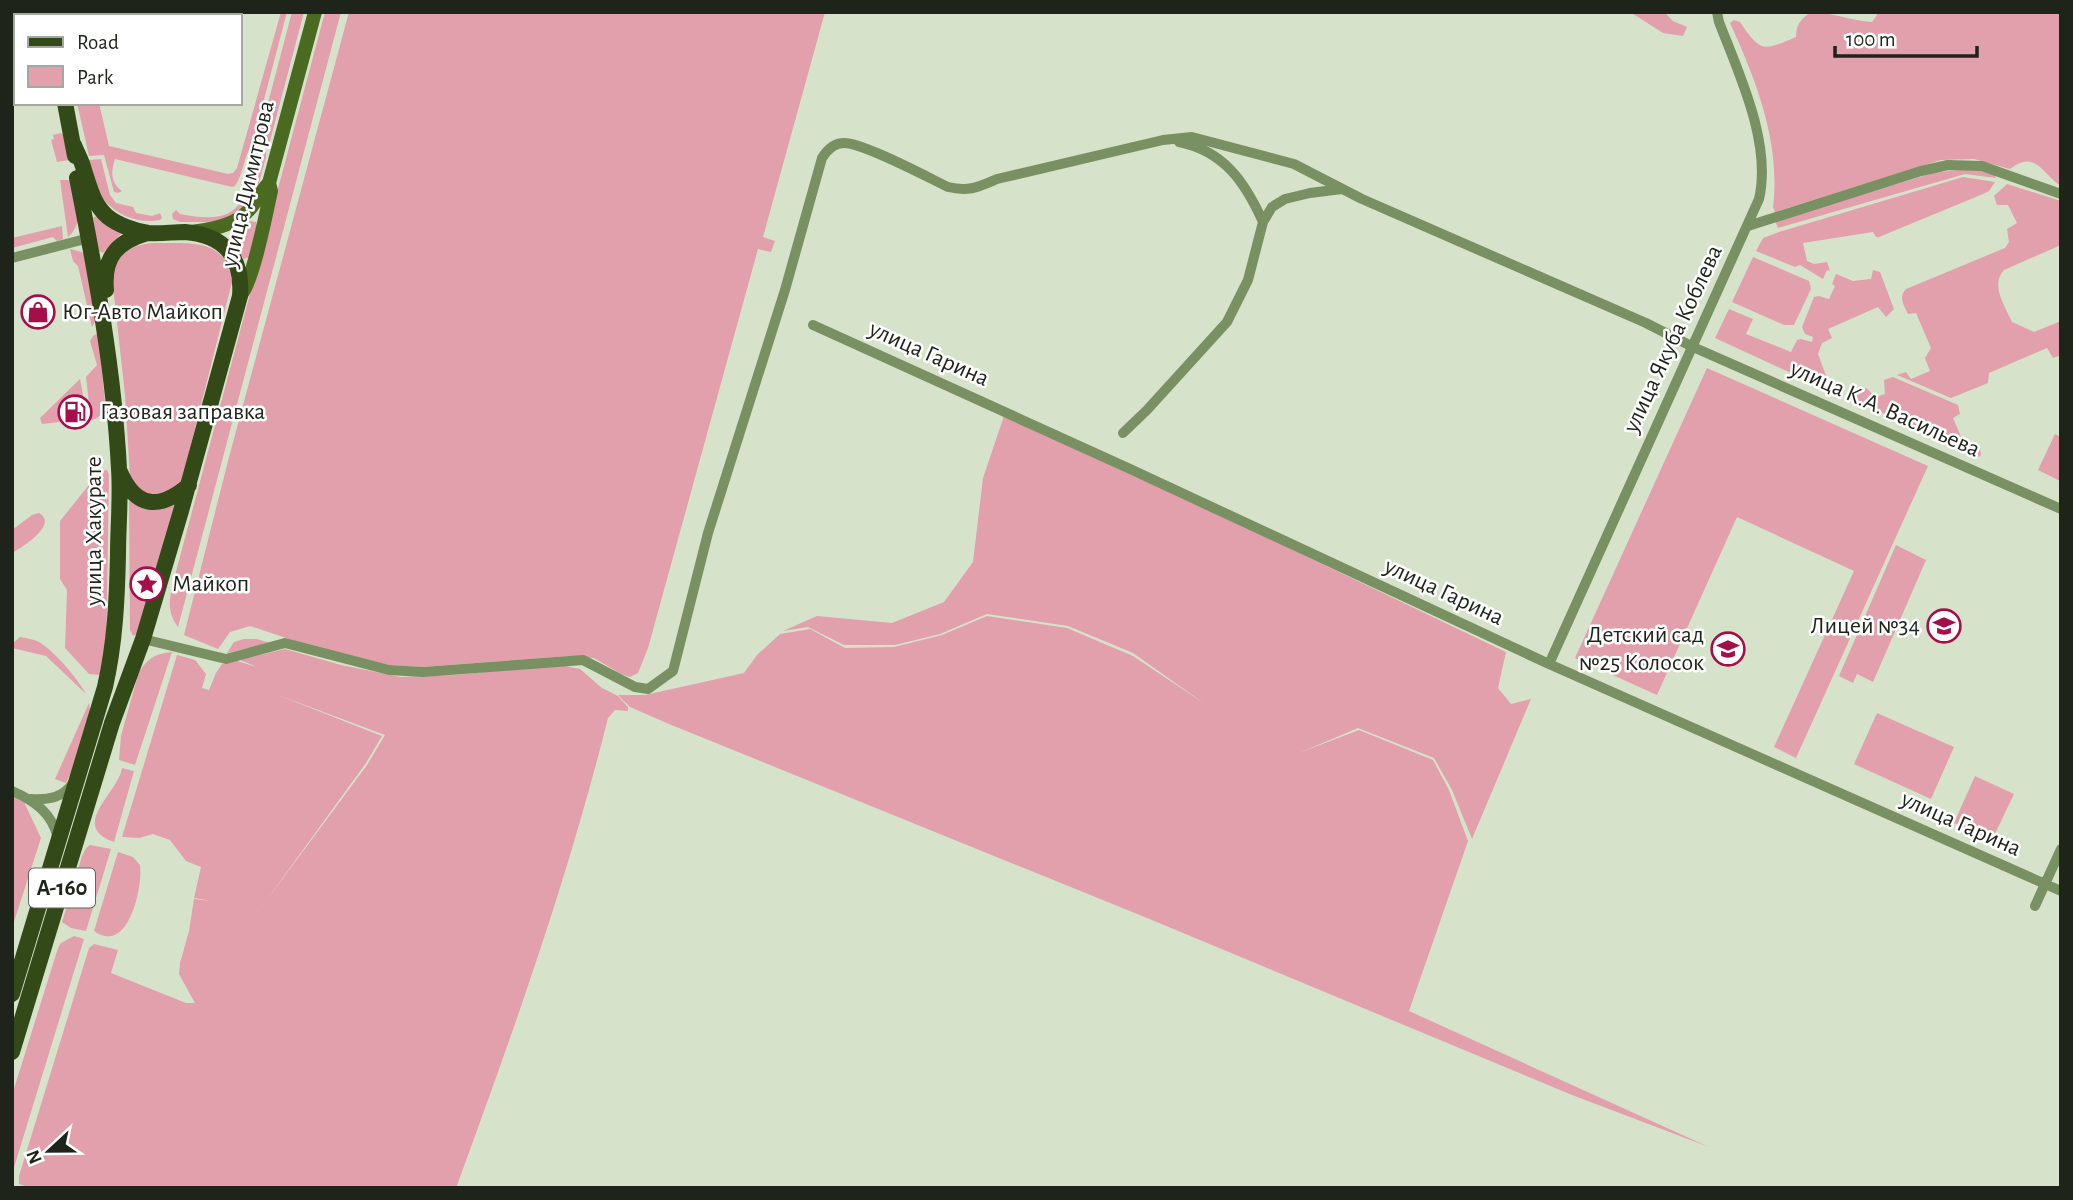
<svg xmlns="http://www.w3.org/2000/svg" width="2073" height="1200" viewBox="0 0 2073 1200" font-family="'Alegreya Sans',sans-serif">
<rect width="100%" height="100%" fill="#d6e3ca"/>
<path fill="#e29fac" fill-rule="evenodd" d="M281,12h6l-35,133c-9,12 -8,28 -17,41l-3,1 -117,-28c-4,13 -5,23 7,32l-4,2 -4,-1 -10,-37 -15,1 -12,-53h22l10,43 119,28 5,-1 4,-5z
M292,12h12l-34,129 -11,2 -1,-2z
M325,12h16l-163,615c-11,-15 -9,-26 -5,-44z
M349,12h476l-62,225 12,4 -4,11 -13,-3 -110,399 -10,25 -8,4 -9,-3 -27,-16 -25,-2 -147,11 -33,-2 -70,-16 -69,-23 -20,6 -12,17 -34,-14 44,-174z
M1630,12h34l9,9 14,6 -4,9 -20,-3z
M1811,12c21,0 41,9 61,10l5,-7 -1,-3h185v174c-19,-12 -25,-37 -51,-17l-36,-10 -33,1 -166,52 -2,-5c8,-64 -17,-127 -43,-184l4,-3 6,2c21,31 23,29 56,15 0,-13 5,-18 15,-25z
M61,133l3,3 5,24 -12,2 -6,-22 3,-1 -1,-4z
M260,150h3l3,2v5l-9,33 -21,25 -19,6 -11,1h-26l-7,-3 -1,-5 4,-4 4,4c60,12 64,-9 77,-61z
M101,159l9,36 6,8 17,4 3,6 16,3 8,-3 2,5 -2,2c-26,5 -53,-9 -64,-33 -3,-9 -5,-19 -7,-27z
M1966,169l15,1 14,5 1,3 -31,-4 -187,54 -3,-7 158,-48z
M1963,177l32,5 -6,9 -6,3 -104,43h-3l-3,-5 -70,11 4,18 7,3 13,-2 3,9 -3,-1 -4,9 -23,-14 -5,2 -39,-16 7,-13 16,-6z
M60,180h8l5,3c3,20 12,39 -5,54z
M2007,184l54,17v44l-57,25c-14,15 1,36 8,52l22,10 27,-11v34l-8,3 -6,-10 -58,25 -1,10 -37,15 -54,-23 9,-3 5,7 19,-8 -5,-13 6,-10 -15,-35 -8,1c-4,-9 -10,-17 -2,-25l99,-41 4,-6 -2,-13 10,-6 -9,-18h-11l-3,-9z
M96,216l26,17 -19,20 -5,-2 -5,-33z
M250,221l6,1 1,4 -8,31 -5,2 -10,-12 6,-20z
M62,226l1,13 -6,2 -4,-4 -41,11v-10z
M153,243c34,1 74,-7 79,39l-51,202 -16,12 -26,-3 -9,-16 -5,-82 -13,-118c5,-24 18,-32 41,-34z
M70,249l12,3 4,5 10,63 -4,7 -14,-61 -5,-5z
M1753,257l56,24 2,8 -17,36h-10l-52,-23z
M1873,270l7,2 14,37 -8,8 -8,-10 -50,22 4,9 -10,5 -4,11 14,38 -117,-54 14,-29 24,10 -7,15 45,18 6,-12 4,-1 11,3 1,-5 -8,-3 -3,-7 12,-30 5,-1 10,3 6,-13 -3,-2 4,-10 17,7 18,-2z
M98,334l7,67c-2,9 -4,18 -14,19l-5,-43 11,-12 -7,-24 4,-6z
M1707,368l221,98 -132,292 -22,-11 80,-176 -117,-54 -80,178 -82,-37z
M1893,377l65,28 2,9 -7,4 9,21c7,2 11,7 18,10l1,6 -2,2 -134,-61 21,-8 10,9 9,-3 -1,-14z
M80,379l4,21 -16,2 2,17 -2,2 -26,3 -2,-6z
M1004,416l216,99 286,137 -8,36 13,16 20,-5 -59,140 -20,-49 -18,-32 -76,-30 -59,25 60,-23 74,30 16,30 19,51 -59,170 300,136 -137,-52 -425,-177 -478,-194 -39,-17 -12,-12h27l99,-22 13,-18 23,-21 30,-5 35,19 49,-1 48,-12 45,-19 80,12 66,28 72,48 -72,-51 -65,-27 -81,-12 -47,20 -45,11h-51l-36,-18 -25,4 34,-15 75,7 52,-21 29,-40 10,-84z
M2055,434l6,3 -1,44 -22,-11z
M107,470l2,4 -3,187 -2,10 -5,4 -10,-1 -24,-26 2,-58 -7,-11v-58l37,-46 5,-4z
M129,500c16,11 33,11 50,3l-42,131 -4,2 -3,-6z
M39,513c20,11 -16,34 -27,40v-23l20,-15z
M1896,545l30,15 -53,122 -16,-8 -4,9 -14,-7z
M20,637c6,1 12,2 17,4 14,6 42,39 49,53l-40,-38 -34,-8v-4z
M244,639h13l13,4 -43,10 7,-11z
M285,649l56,16 60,12 53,-2 106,-10 20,4 22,19 16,8 10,11v4l-13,-1 -7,8c-40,160 -95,315 -152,470h-425l-12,-4v-8l70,-228 5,-4 24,6 -7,23 75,30h9l-16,-29 1,-11 9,-32 5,-32 17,2 -17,-3 7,-31 -15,-6 -16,-21 -17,-6 -14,4 -17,-1 55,-182 18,5 11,14 -4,14 7,2 7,-17 6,-9 15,-3 20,6 -17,-7zM275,694l110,41 -18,30 -104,140 103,-142 16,-27z
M172,652l-37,113 -16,-5 2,-24 17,-61c7,-15 17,-22 34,-23z
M89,703c5,24 -13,59 -23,80l-11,-4z
M1877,713l77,34 -23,52 -77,-35z
M122,768l12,3 -20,71c-46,-16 5,-50 8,-74z
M1975,776l39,18 -22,46 -38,-17z
M12,797l12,5 17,36 -29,90z
M90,845l21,4 -25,82 -15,-3 -9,-6 20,-66 4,-8z
M118,852l15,5 7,8c3,22 -12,91 -46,66z
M74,936l10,3 -72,235v-79l46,-147 3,-5z"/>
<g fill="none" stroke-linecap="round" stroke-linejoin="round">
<path stroke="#799062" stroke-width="10" d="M1179,142c45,9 66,40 84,80
M1748,226l173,-55 27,-6 34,1 79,28
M12,258l77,-20
M813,325l315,143 421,196 512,227
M1123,433l24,-23 80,-88 21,-42 15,-58 9,-15 13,-8 25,-6 32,-4
M143,639l83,20 59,-16 104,27 34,2 160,-12 52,27 13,2 25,-18 35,-138 77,-243 37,-132c5,-8 12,-15 22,-15 20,0 83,34 104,44 21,5 30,0 49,-8l166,-39 29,-3 102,27 68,35 284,124 47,24 368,162
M1549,664l210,-465c13,-56 -20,-125 -40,-177l-2,-10
M12,791c23,10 40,22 46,47
M31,799c17,1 32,-1 42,-16
M2035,906l26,-57"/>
<path stroke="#4a6921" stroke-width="14" d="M192,232c19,-3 43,-6 57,-22 7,-8 12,-19 20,-27
M240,296c13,-13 26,-83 31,-105l-2,-8 46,-171"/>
<path stroke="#334917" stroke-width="16" d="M45,12l1,4
M65,103l10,53
M106,290c-3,-33 11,-48 41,-57
M120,472c16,37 40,38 69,13
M12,994l93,-307c10,-44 12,-87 13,-132 0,-29 3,-58 1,-86 -5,-98 -23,-195 -42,-291
M12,1052l100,-329 31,-84 38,-128 59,-215c3,-38 -15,-61 -55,-64 -12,0 -25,2 -37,1 -13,-2 -30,-8 -40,-16 -15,-13 -18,-29 -24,-47 -2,-9 -7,-17 -10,-25"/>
</g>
<defs>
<symbol id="shop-ring" viewBox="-11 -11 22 22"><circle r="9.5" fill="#fff" stroke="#a40e4a" stroke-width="1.5"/><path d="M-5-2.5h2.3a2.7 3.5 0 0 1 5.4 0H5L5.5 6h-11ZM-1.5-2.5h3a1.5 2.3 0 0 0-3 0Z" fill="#a40e4a"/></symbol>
<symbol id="fuel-ring" viewBox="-11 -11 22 22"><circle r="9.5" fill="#fff" stroke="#a40e4a" stroke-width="1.5"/><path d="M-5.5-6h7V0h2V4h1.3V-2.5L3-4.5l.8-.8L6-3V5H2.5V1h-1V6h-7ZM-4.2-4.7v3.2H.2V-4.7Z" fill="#a40e4a"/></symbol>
<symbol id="sight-ring" viewBox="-11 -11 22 22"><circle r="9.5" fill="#fff" stroke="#a40e4a" stroke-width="1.5"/><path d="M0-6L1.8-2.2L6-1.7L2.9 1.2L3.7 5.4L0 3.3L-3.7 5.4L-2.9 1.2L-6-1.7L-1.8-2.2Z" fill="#a40e4a"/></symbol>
<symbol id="school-ring" viewBox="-11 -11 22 22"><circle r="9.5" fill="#fff" stroke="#a40e4a" stroke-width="1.5"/><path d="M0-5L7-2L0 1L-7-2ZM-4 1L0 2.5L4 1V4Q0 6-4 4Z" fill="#a40e4a"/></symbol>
</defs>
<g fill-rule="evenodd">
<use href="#shop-ring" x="19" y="293" width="38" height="38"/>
<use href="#fuel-ring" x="56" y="393" width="38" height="38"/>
<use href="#sight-ring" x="128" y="565" width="38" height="38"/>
<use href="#school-ring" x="1925" y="607" width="38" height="38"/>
<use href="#school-ring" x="1709" y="630" width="38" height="38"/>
</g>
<g text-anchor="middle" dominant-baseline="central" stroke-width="5" stroke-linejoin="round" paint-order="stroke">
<rect fill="#fff" stroke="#62665f" stroke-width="2" x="29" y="868.5" width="66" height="39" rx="5"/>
<g font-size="23" font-weight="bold" fill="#1f241a">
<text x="62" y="888">А-160</text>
</g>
<g font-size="24" fill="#1f241a" stroke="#fff">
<text transform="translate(248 184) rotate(-77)">улица Димитрова</text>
<text transform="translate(1673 339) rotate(-65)">улица Якуба Коблева</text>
<text transform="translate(929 354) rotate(24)">улица Гарина</text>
<text transform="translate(1885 409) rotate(24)">улица К.А. Васильева</text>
<text transform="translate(94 531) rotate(-90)">улица Хакурате</text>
<text transform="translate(1444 592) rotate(25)">улица Гарина</text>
<text transform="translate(1961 824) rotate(24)">улица Гарина</text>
</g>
<g font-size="24" fill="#1f241a" stroke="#fff" text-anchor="start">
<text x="62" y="312">Юг-Авто Майкоп</text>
<text x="100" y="412">Газовая заправка</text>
<text x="172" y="584">Майкоп</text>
<text x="1920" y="626" text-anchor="end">Лицей №34</text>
<text x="1704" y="635" text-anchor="end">Детский сад<tspan x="1704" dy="28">№25 Колосок</tspan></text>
</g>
</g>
<rect width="2073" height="1200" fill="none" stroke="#1f241a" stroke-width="28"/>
<rect x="14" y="14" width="228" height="91" fill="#ffffff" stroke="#a5a7a3" stroke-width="2"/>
<rect x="28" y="37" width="35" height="10" fill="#334917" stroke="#a5a7a3" stroke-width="2"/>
<text x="77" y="49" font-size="21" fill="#1f241a">Road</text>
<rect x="28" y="66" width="35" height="21" fill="#e29fac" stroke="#a5a7a3" stroke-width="2"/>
<text x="77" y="84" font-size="21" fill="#1f241a">Park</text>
<g transform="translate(49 1151) rotate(248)" stroke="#ffffff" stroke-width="5" paint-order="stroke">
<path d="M0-5L12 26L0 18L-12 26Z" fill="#1f241a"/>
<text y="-10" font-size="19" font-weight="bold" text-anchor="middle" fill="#1f241a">N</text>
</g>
<path d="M1835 46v10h142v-10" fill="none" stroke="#1f241a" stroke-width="3.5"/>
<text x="1846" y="46" font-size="21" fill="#1f241a" stroke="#ffffff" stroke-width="5" paint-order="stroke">100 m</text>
</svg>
